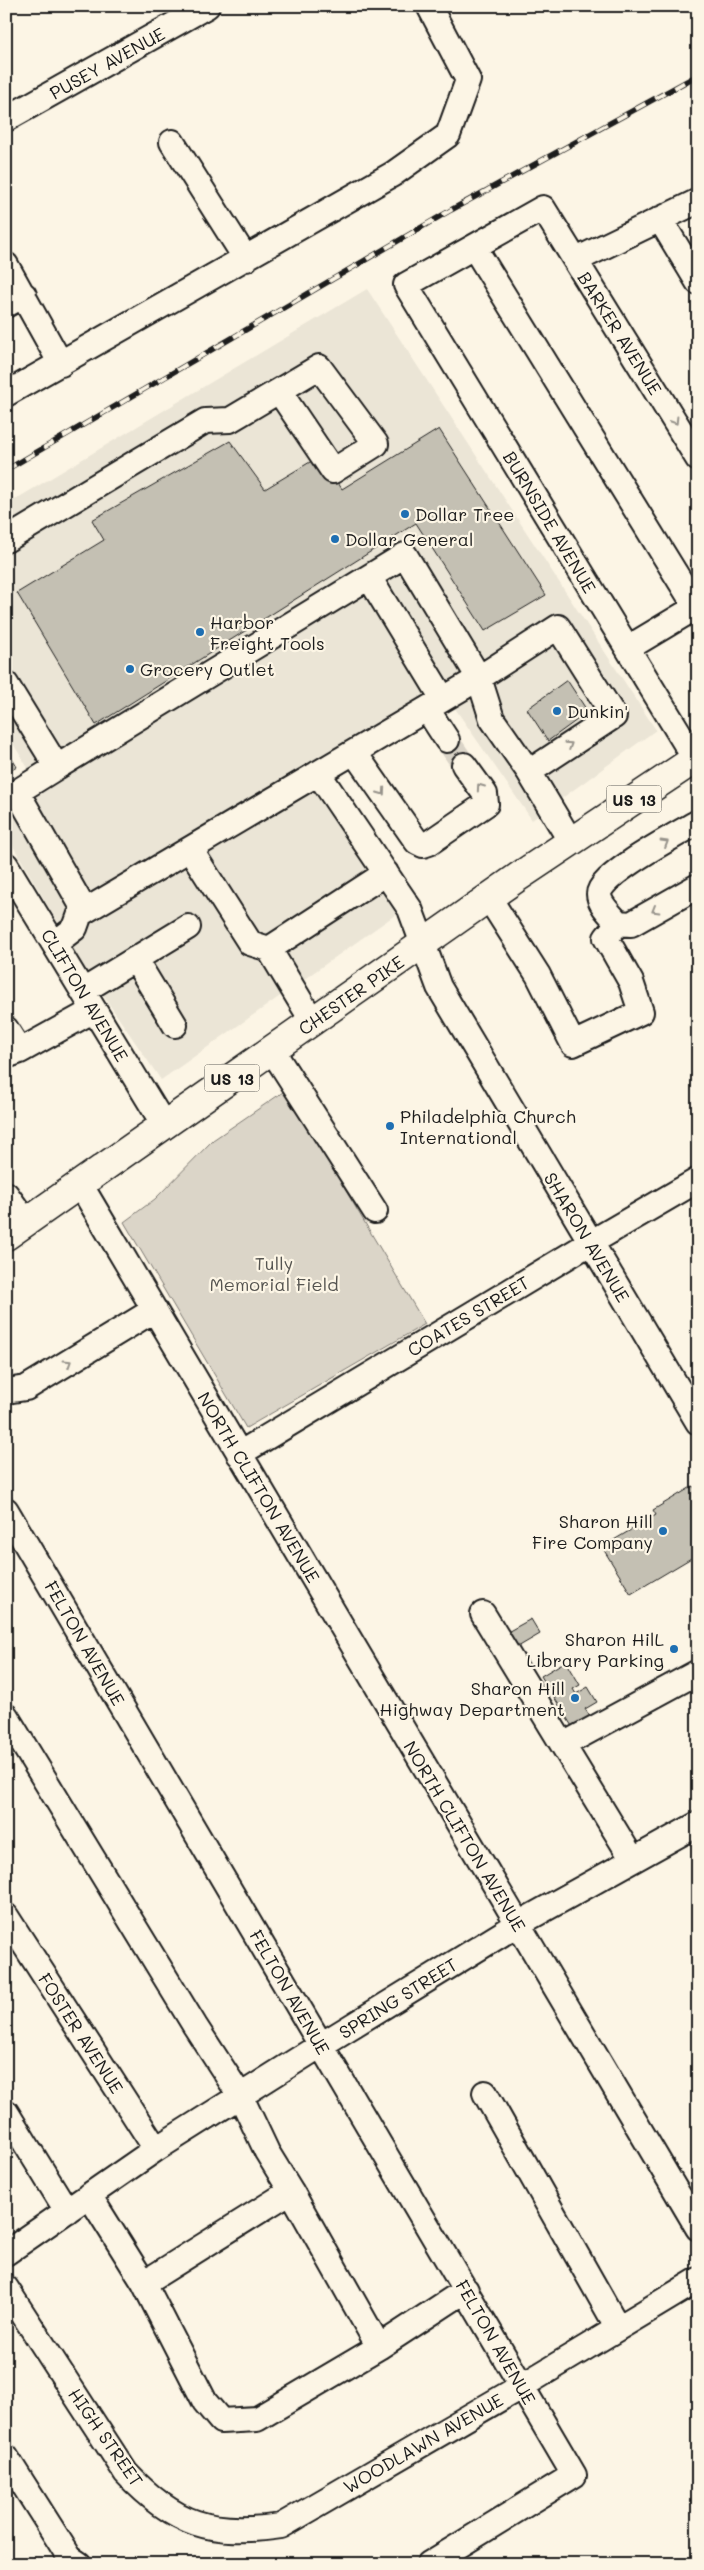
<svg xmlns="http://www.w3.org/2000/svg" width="704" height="2570" viewBox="0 0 704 2570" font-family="Mali,sans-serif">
<rect width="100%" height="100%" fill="#fcf5e5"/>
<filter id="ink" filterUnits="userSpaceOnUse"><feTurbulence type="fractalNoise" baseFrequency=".02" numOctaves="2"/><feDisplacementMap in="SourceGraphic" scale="10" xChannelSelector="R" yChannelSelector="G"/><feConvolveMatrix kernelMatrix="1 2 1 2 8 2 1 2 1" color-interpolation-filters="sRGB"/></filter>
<g filter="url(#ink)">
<path fill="#ebe5d6" d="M367,289l289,441 -124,90 -78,-113 -120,69 85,122 -258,182 -78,-114 -77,-132v-47l25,-14 -25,-41v-227z"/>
<path fill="#dbd5c8" stroke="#7c7872" d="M286,1090l139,234 -179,104 -122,-206 31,-23 58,-59z"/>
<path fill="#c4c0b3" stroke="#1c1c1c" d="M439,429l107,166 -61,36 -69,-108 -320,202 -79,-132 87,-53 -12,-20 138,-79 35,48 55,-33 22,33z
M567,680l21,32 -40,29 -21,-32z
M6,749l11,18 -11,6z
M693,1486l5,7v10l-3,1 3,4v46l-67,40 -29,-47 54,-32 -3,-5z
M531,1619l9,15 -29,17 -9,-16z
M566,1661l14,24 -7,4 3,5 12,-7 9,15 -12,7 6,9 -18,10 -32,-52z"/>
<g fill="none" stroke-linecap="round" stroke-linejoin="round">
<path stroke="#dad4c7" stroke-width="24" stroke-dasharray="24 12" stroke-linecap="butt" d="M447,740l17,25"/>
<defs>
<path id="minor" d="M6,119l201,-113
M172,142l74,117
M660,219l38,63
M474,247l222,360
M576,260l122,-59
M6,265l55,99
M6,305l18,-10
M6,394l387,-220 55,-39 20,-55 -39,-74
M6,540l199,-119 25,-1 89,-53 57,77 -43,27 -54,-80
M369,577l74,122
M628,648l70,-42
M6,684l51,83 -40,25 68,119
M427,709l20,31
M354,752l63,90 6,3 6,-2 57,-39 -1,-10 -21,-29
M695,759l-289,-474 137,-77 155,251
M57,767l348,-212 74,123 13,41 37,53 42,70
M318,773l92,136 29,78 259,435
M698,822c-18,11 -99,53 -99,72 0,10 13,22 19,29l13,1 67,-38
M190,849l60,94 19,6 44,73
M6,865l158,260
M489,898l49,77 35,69 68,-32 -10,-30 -25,-44 12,-15
M54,944l21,-16 5,-14 399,-236 79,-51 56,89 -85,56
M269,949l117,-76
M135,959l40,66
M83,991l105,-64
M6,1029l14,22 -14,5
M272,1050l103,161
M20,1051l74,-41
M80,1184l618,1044
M6,1194l20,28
M6,1391l20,-3 128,-78
M239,1454l351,-211 108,-63
M6,1510l568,965 -145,89
M483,1614l150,246
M6,1716l189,310 46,71 26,55 24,39
M563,1745l135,-73
M6,1916l150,233
M485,2093l133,235
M6,2112l61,99
M89,2195l55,88 147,-92 88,156 -122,72 -36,2 -16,-19 -61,-119
M6,2253l150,-104 165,-104 197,-121 180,-100
M6,2288l120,185c49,52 85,63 155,53l241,-140 176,-106
M379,2347l87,-57
M6,2457l64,101 9,6"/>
<path id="major" d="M6,1236l512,-359 180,-120"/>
</defs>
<use href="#minor" stroke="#1c1c1c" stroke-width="28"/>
<use href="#major" stroke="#1c1c1c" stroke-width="31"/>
<use href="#minor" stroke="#fcf5e5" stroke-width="24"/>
<use href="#major" stroke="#fcf5e5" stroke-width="28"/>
<defs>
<path id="rail" d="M6,470l445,-260 247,-135"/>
</defs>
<use href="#rail" stroke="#1c1c1c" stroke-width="5.5"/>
<use href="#rail" stroke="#fcf5e5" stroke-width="4" stroke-dasharray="11" stroke-linecap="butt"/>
</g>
<defs><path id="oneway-chevron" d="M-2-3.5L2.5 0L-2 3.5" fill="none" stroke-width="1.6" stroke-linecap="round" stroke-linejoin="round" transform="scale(1.25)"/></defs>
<g stroke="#97938b">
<use href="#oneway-chevron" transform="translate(675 421) rotate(58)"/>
<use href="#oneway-chevron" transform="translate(569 745) rotate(-33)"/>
<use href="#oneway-chevron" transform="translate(480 787) rotate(-125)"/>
<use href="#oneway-chevron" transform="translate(382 792) rotate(55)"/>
<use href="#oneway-chevron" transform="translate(665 843) rotate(-31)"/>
<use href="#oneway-chevron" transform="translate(655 910) rotate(150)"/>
<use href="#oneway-chevron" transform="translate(68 1363) rotate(-32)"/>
</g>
</g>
<g fill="#1f6fb2" stroke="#fcf5e5" stroke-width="2">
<circle cx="405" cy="514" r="5"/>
<circle cx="335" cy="539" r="5"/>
<circle cx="200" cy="632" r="5"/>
<circle cx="130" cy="669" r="5"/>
<circle cx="557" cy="711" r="5"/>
<circle cx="390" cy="1126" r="5"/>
<circle cx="663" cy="1531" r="5"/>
<circle cx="674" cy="1649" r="5"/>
<circle cx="575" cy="1698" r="5"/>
</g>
<g text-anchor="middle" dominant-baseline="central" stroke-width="4.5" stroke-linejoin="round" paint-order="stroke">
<g fill="#fcf5e5" stroke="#5f5d58" stroke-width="1">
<rect x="606.5" y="785.5" width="55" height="27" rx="4"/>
<rect x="204.5" y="1064.5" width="55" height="27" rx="4"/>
</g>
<g font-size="16" font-weight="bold" fill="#1c1c1c">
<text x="634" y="799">US 13</text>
<text x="232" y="1078">US 13</text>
</g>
<g font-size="18" fill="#1c1c1c" stroke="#fcf5e5">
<text transform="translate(107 63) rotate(-29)">PUSEY AVENUE</text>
<text transform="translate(620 333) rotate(58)">BARKER AVENUE</text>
<text transform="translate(550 522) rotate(59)">BURNSIDE AVENUE</text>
<text transform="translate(85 995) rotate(59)">CLIFTON AVENUE</text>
<text transform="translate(351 995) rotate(-35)">CHESTER PIKE</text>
<text transform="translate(587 1237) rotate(59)">SHARON AVENUE</text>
<text transform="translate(468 1316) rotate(-31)">COATES STREET</text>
<text transform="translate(259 1487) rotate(59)">NORTH CLIFTON AVENUE</text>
<text transform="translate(85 1643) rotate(60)">FELTON AVENUE</text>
<text transform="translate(465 1836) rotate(59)">NORTH CLIFTON AVENUE</text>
<text transform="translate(290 1992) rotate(60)">FELTON AVENUE</text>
<text transform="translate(398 1998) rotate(-32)">SPRING STREET</text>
<text transform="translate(81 2033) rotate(57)">FOSTER AVENUE</text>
<text transform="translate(496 2342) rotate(60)">FELTON AVENUE</text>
<text transform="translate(106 2437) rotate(55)">HIGH STREET</text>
<text transform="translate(423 2443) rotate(-30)">WOODLAWN AVENUE</text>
</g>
<g font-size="18" fill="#1c1c1c" stroke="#fcf5e5" text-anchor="start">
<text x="415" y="514">Dollar Tree</text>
<text x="345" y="539">Dollar General</text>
<text x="210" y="622">Harbor<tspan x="210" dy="21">Freight Tools</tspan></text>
<text x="140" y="669">Grocery Outlet</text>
<text x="567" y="711">Dunkin'</text>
<text x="400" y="1116">Philadelphia Church<tspan x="400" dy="21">International</tspan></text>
<text x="653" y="1521" text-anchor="end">Sharon Hill<tspan x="653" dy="21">Fire Company</tspan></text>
<text x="664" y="1639" text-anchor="end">Sharon HilL<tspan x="664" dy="21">Library Parking</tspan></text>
<text x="565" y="1688" text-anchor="end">Sharon Hill<tspan x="565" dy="21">Highway Department</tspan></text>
</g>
<g font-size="18" fill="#555450" stroke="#fcf5e5">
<text x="274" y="1263">Tully<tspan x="274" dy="21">Memorial Field</tspan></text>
</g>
</g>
<rect width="704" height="2570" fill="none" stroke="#fcf5e5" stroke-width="25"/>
<rect x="12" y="12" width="679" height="2545" fill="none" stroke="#1c1c1c" stroke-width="2" filter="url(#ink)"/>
</svg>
